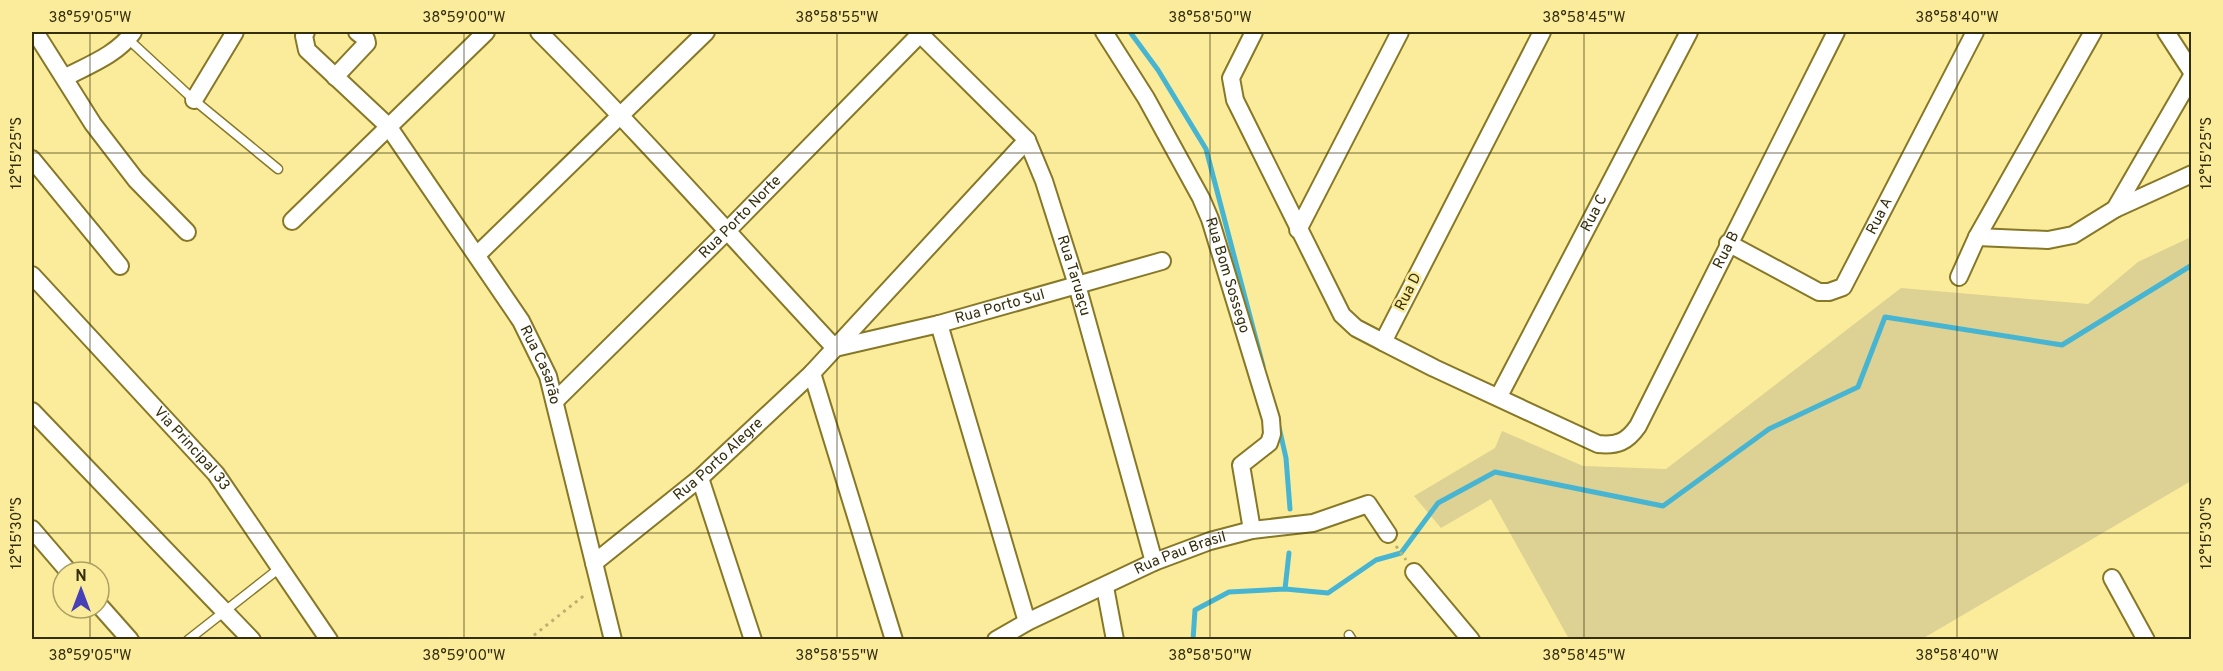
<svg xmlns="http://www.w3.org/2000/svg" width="2223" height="671" viewBox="0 0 2223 671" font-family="Overpass,sans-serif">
<rect width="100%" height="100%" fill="#fbec9c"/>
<path fill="#ddd193" d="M2191,237v244l-269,158h-353l-78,-140 -50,29 -27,-32 81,-48 7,-17 81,35 83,3 235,-181 187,16 50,-42z"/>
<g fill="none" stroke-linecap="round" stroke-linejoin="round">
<path stroke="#47b5d2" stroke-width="5" d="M1130,32l28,38 48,79 57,217
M1279,427l7,31 4,51
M1285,589l4,-36
M1193,640l2,-30 34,-18 56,-3 43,4 48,-33 25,-7 37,-50 57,-31 168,34 106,-77 89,-42 27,-70 177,28 130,-80"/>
<defs>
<path id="lane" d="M128,39l66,61 84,69
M1349,635l3,5
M188,640l93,-73"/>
<g id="street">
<path d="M35,32l58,92 43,56 51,52"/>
<path id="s1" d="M306,32l-2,4 3,14 81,76 133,195 27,55 65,264"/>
<path d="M539,32c102,102 197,210 296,316"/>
<path id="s2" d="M918,32l109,108 17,41 33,104 77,277"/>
<path id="s3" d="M1104,32l42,66 55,100 9,21 61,200 1,15 -3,9 -28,22 11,65"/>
<path d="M1254,32l-23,46 4,22 107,215 14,13 27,14"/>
<path id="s4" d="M1542,32l-159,310 51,26 164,76c19,2 29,-2 40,-18l198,-394"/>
<path d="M2166,32l26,40"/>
<path d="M66,77c23,-12 52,-23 67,-45"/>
<path d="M335,77l32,-34 -1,-4 -9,-7"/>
<path d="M194,100l41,-68"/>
<path d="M32,159l88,107"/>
<path d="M2115,209l77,-133"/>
<path d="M292,221l194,-189"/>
<path d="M1298,230l102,-198"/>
<path d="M1977,237l71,3 25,-5 42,-26 77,-35"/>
<path id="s5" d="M1728,243l91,49h10l14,-5 132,-255"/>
<path d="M477,255l229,-223"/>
<path id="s6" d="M32,275l184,199 113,166"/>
<path d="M1959,277l18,-40 116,-205"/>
<path d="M939,324l88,298"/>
<path id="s7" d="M835,348l104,-24 223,-63"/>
<path d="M812,373l82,267"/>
<path id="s8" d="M1499,396l190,-364"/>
<path id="s9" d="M555,401l171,-169 196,-200"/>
<path d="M32,411l220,229"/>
<path d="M700,478l53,162"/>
<path d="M32,529l37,43"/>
<path id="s10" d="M594,563l106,-85 112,-105 215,-233"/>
<path d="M1414,572l57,68"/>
<path d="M2112,578l34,62"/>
<path d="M1105,587l10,53"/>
<path d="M99,605l31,35"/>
<path id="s11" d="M996,640l31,-18 127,-60 56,-21 42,-11 61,-7 55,-19 20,30"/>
</g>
</defs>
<use href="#lane" stroke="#877827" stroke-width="11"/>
<use href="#street" stroke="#877827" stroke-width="20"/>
<path stroke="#bdb16f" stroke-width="3" stroke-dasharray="3 4.5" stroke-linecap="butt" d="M1396,546l10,14
M528,640l58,-46"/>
<use href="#lane" stroke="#fff" stroke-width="8"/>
<use href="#street" stroke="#fff" stroke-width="16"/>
</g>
<path fill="none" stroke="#342e0c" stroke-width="1.5" stroke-opacity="0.45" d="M90,32v540M464,32v608M837,32v608M1210,32v608M1584,32v608M1957,32v608M32,153h2160M32,533h2160M90,608v32"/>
<g text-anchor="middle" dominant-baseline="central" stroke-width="5" stroke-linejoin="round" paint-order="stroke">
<g font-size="15" fill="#342e0c" stroke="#fbec9c">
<text stroke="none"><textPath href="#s8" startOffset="206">Rua C</textPath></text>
<text stroke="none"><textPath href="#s5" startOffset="208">Rua A</textPath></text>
<text stroke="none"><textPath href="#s9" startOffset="261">Rua Porto Norte</textPath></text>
<text stroke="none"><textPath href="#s4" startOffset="830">Rua B</textPath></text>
<text stroke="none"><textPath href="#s2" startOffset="297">Rua Taruaçu</textPath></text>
<text stroke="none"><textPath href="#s3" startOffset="274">Rua Bom Sossego</textPath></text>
<text transform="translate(1409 292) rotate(-63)">Rua D</text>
<text stroke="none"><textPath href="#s7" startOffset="170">Rua Porto Sul</textPath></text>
<text stroke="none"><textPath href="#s1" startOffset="414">Rua Casarão</textPath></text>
<text stroke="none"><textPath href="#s6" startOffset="236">Via Principal 33</textPath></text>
<text stroke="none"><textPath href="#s10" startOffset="162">Rua Porto Alegre</textPath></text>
<text stroke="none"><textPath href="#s11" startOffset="204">Rua Pau Brasil</textPath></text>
</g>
</g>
<rect width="2223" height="671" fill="none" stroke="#fbec9c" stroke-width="66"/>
<g transform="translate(81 590)"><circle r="28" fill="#fbec9c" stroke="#aba062" stroke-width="1.5"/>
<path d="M0-4.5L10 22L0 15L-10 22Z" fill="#4741b7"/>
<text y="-9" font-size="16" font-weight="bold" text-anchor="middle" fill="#342e0c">N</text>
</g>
<rect x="33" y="33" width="2157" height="605" fill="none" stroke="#342e0c" stroke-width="2"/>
<g font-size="15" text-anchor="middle" fill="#342e0c">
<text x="90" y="22">38°59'05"W</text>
<text x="464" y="22">38°59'00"W</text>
<text x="837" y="22">38°58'55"W</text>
<text x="1210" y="22">38°58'50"W</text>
<text x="1584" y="22">38°58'45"W</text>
<text x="1957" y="22">38°58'40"W</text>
<text transform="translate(16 153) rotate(-90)" y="5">12°15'25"S</text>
<text transform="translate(2206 153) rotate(-90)" y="5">12°15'25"S</text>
<text transform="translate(16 533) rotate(-90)" y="5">12°15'30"S</text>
<text transform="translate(2206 533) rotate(-90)" y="5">12°15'30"S</text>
<text x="90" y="660">38°59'05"W</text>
<text x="464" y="660">38°59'00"W</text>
<text x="837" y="660">38°58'55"W</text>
<text x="1210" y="660">38°58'50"W</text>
<text x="1584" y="660">38°58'45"W</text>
<text x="1957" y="660">38°58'40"W</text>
</g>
</svg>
